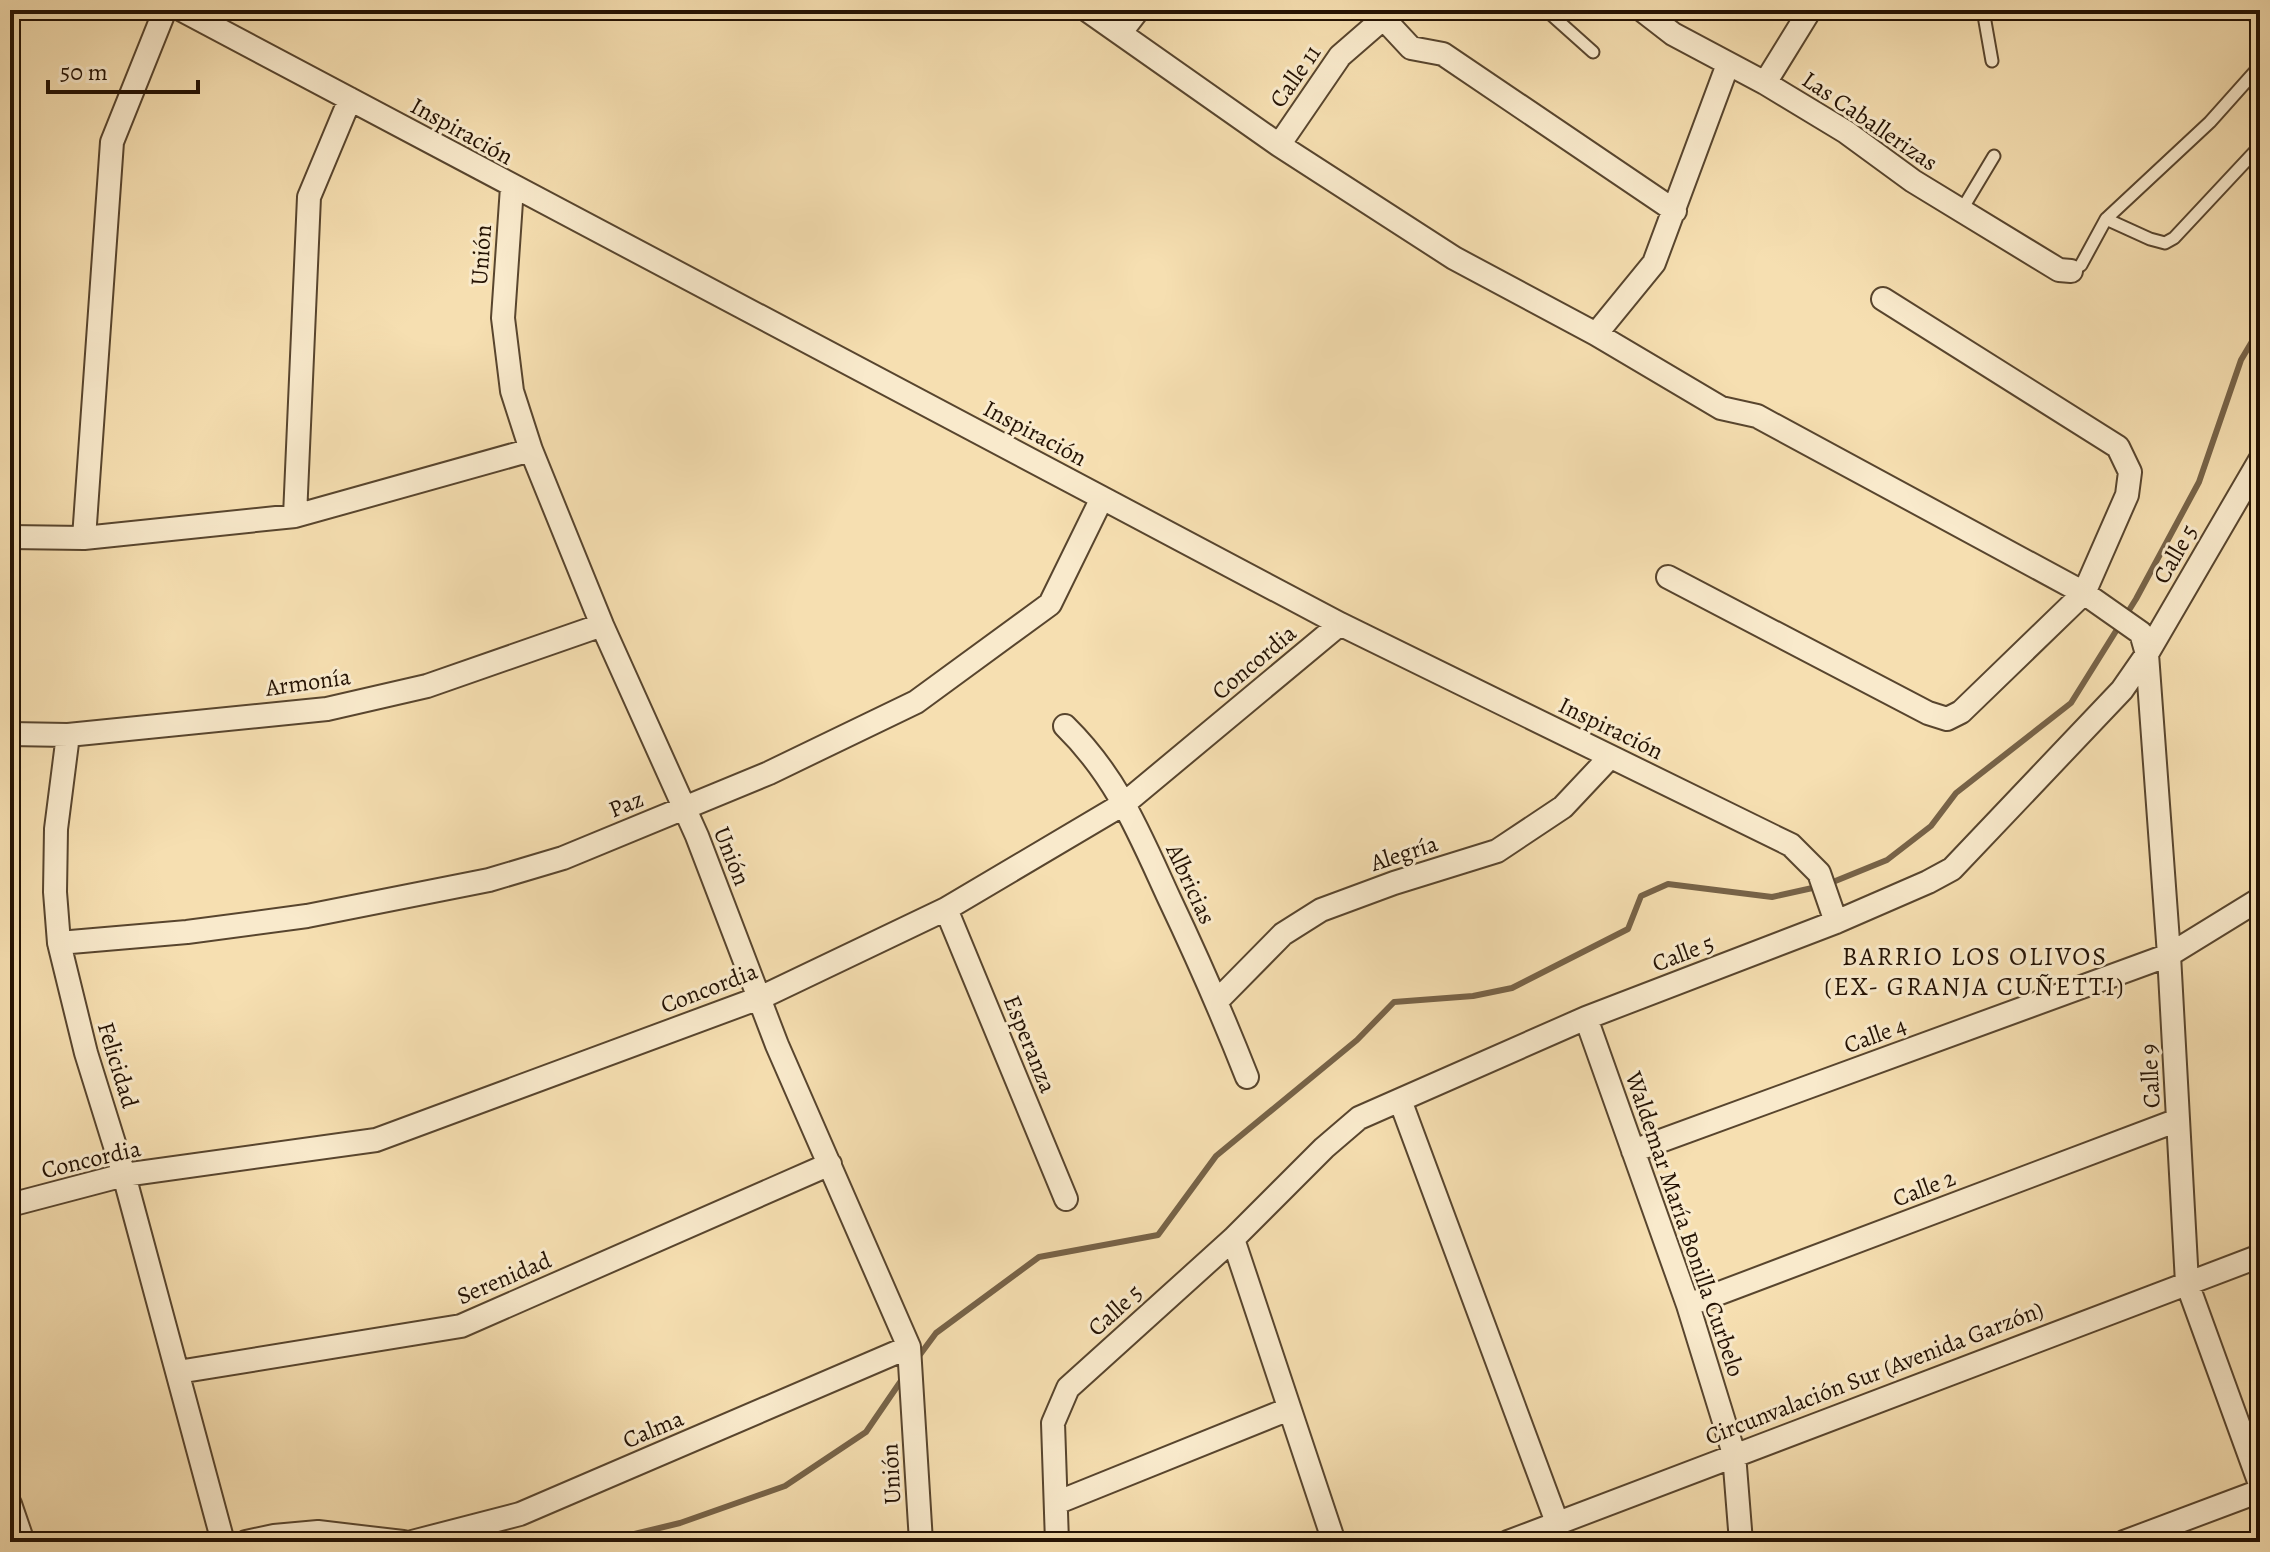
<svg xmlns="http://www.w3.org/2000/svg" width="2270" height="1552" viewBox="0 0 2270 1552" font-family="Alegreya,serif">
<rect width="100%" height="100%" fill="#f6dfb1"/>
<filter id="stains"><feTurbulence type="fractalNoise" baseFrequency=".0025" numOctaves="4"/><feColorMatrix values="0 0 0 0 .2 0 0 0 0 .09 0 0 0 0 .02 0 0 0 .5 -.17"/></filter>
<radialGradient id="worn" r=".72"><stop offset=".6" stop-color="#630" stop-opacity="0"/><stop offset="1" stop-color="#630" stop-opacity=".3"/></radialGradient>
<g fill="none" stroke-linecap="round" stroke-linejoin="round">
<path stroke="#776348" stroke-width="6" d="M1828,884l59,-24 44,-34 25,-33 115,-90 65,-104 63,-117 42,-122 19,-32
M916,1360l20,-27 103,-76 119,-22 58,-79 141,-116 37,-38 79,-6 39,-8 116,-59 13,-33 27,-12 104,13 45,-10
M601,1542l79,-19 105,-37 81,-54 39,-57"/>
<defs>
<path id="lane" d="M1546,10l47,42
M1983,10l9,51
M2247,10l13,11
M1961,211l33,-55
M2106,219l44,20 15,4 9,-5 86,-92
M2071,271l10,-6 25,-46 104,-97 50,-56"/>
<path id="street" d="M182,10l1158,614 451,221 28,28 17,49
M1087,10l192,135 175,113 142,76 125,74 36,8 327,177 57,40 6,21 22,301 18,328 73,201
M1642,10l31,24 92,49 81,49 67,49 146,89 12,1
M1384,19l27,29 32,6 232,157
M1121,32l17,-22
M1765,83l45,-73
M1279,145l61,-89 53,-46
M512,187l-9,131 9,73 19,59 71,175 95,211 80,209 132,302 12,195
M1596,334l58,-71 74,-199
M295,516l14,-319 41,-98
M10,537l74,1 211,-22 236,-66
M84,538l28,-396 53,-132
M1668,577l260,136 19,6 14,-7 123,-119 43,-98 3,-23 -12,-25 -235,-148
M1065,726c52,51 74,107 104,172 28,59 54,118 78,179
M10,734l58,1 259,-26 100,-23 175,-61
M68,735l-12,94 -1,63 4,51 27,110 38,122 99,367
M946,909l120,290
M59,943l128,-11 120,-16 182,-36 74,-22 206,-85 147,-71 134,-98 52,-106
M1217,1001l66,-67 38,-24 73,-27 103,-32 66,-44 47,-50
M1586,1018l102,287 46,149 7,88
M1400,1100l158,425
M1633,1151l536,-196 91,-56
M10,1205l114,-30 252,-35 386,-143 184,-88 179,-106 215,-179
M1233,1239l101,303
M1688,1305l490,-185
M178,1372l283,-46 369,-162
M1056,1503l233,-94
M10,1504l13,38
M246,1542l28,-6 44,-4 85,10
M412,1542l108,-28 389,-167
M1057,1542l-4,-119 15,-35 165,-149 91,-91 35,-30 227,-100 250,-96 92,-40 24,-13 170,-179 25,-36 113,-194
M1508,1542l752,-286
M2124,1542l136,-51"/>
</defs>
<use href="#lane" stroke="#58452e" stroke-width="15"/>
<use href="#street" stroke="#58452e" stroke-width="26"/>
<use href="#lane" stroke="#f9eacc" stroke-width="11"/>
<use href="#street" stroke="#f9eacc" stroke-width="22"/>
</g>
<g text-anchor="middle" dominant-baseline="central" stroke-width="6" stroke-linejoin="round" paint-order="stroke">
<g font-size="24" fill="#241203" stroke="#f9eacc">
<text transform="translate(1295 76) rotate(-55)">Calle 11</text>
<text transform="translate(1870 121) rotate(34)">Las Caballerizas</text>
<text transform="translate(462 131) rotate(29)">Inspiración</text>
<text transform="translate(481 255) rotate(-86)">Unión</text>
<text transform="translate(1035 433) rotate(28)">Inspiración</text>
<text transform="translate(2175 554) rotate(-60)">Calle 5</text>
<text transform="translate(1254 662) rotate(-40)">Concordia</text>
<text transform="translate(308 682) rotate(-8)">Armonía</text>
<text transform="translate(1611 728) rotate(26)">Inspiración</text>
<text transform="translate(626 804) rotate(-22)">Paz</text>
<text transform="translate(1404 853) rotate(-18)">Alegría</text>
<text transform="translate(732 856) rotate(68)">Unión</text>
<text transform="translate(1191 884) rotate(65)">Albricias</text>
<text transform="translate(1683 953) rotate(-21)">Calle 5</text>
<text transform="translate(709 988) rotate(-21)">Concordia</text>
<text transform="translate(1875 1035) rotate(-20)">Calle 4</text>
<text transform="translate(1030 1044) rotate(68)">Esperanza</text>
<text transform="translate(118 1065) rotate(73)">Felicidad</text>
<text transform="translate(2150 1076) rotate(-93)">Calle 9</text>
<text transform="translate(91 1159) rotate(-13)">Concordia</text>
<text transform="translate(1924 1188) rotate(-21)">Calle 2</text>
<text transform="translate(1685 1224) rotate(71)">Waldemar María Bonilla Curbelo</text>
<text transform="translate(504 1278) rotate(-23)">Serenidad</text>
<text transform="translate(1115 1310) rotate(-42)">Calle 5</text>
<text transform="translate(1874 1373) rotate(-21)">Circunvalación Sur (Avenida Garzón)</text>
<text transform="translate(653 1429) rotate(-23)">Calma</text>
<text transform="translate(891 1474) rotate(-93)">Unión</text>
</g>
<g font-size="26" letter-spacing="2" fill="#241203" stroke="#f9eacc">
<text x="1975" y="956">BARRIO LOS OLIVOS<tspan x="1975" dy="30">(EX- GRANJA CUÑETTI)</tspan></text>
</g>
</g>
<rect width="2270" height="1552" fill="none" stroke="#f6dfb1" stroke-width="40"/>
<rect x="12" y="12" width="2246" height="1528" fill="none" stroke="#241203" stroke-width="4"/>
<rect x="20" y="20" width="2230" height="1512" fill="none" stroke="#241203" stroke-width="2"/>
<path d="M48 80v12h150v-12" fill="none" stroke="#241203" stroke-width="4"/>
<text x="60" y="80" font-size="24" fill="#241203" stroke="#f9eacc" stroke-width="6" paint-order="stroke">50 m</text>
<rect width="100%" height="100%" filter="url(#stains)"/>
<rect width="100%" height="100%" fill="url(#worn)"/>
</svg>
